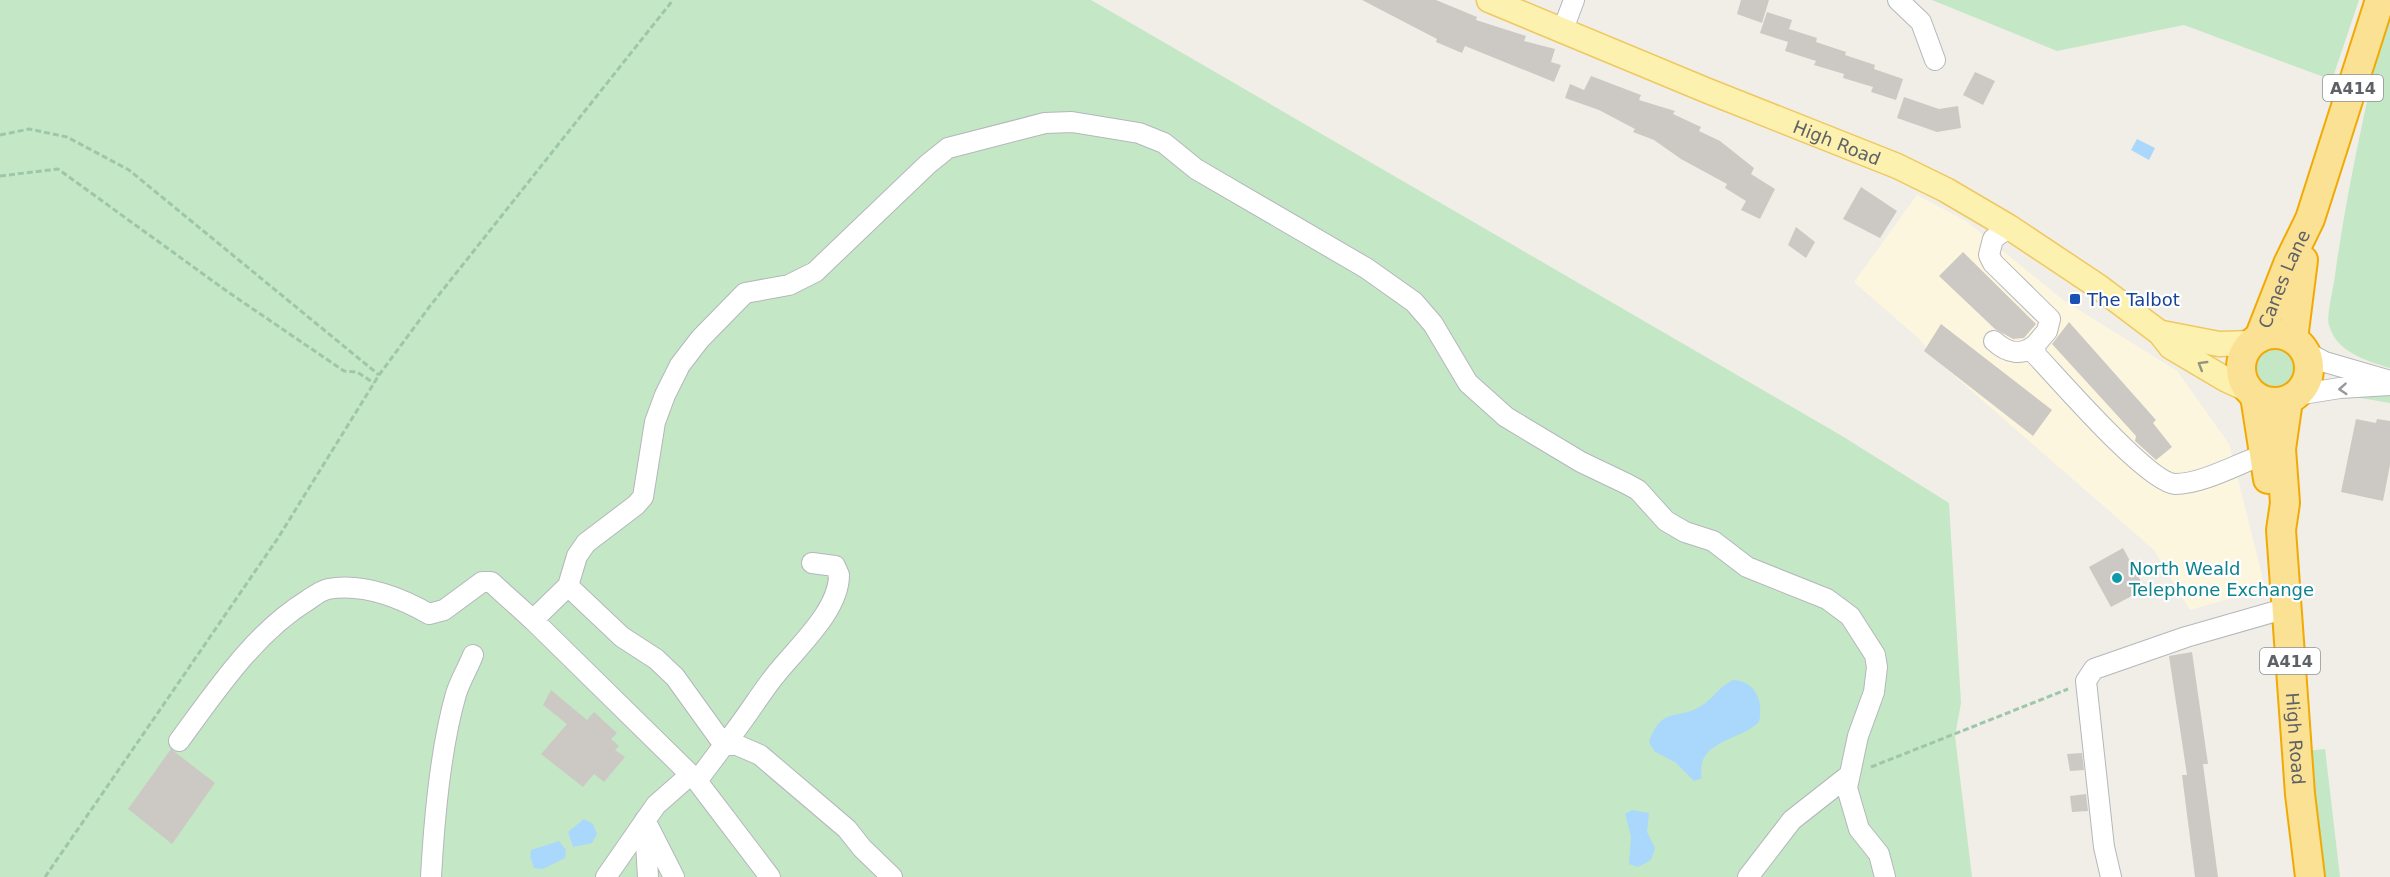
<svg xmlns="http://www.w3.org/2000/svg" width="2390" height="877" viewBox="0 0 2390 877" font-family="'DejaVu Sans',sans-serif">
<rect width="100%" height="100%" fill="#f0eee7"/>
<path fill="#fdf6df" d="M1917,195l49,26 97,79 114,71 52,73 36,144 -75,22 -36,-60 -211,-184 -26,-29 -63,-55z"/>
<path fill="#c4e7c5" d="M0,0h1091l751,436 107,67 12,200 -6,33 17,141h-1972z
M1932,0h427l-27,80 -148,-55 -127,26z
M2390,0v368c-23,-7 -54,-16 -61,-43 -3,-10 5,-38 6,-50 13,-93 34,-184 55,-275z
M2253 368a21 21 0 1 1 42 0a21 21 0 1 1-42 0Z
M2357,393l33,3v7l-35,-6z
M2325,749l15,128h-16l-17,-126z"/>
<path fill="#aad8fd" d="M2137,139l18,9 -6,12 -18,-10z
M1733,680c22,1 31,20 26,42 -19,19 -65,19 -57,56l-8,3 -18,-18 -22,-12 -5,-9c13,-38 30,-20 55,-38 11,-8 16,-18 29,-24z
M1632,810l17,3 -2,19 8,16 -4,12 -13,7 -9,-3 2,-28 -6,-22z
M584,819l9,5 4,10 -5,9 -19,4 -5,-15z
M559,841l7,9 -1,8 -22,11 -9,-1 -4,-11 1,-7z"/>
<path fill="#ccc9c4" d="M1362,0h74l41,17 -1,3 50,16 -2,5 31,8 -4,13 10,3 -7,17 -89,-36 -3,7 -26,-11 1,-3z
M1741,0h28l-7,23 -25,-9z
M1767,12l25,8 -3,9 28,9 -1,4 30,10 -1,3 30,10 -1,4 29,10 -7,21 -25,-8 2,-5 -30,-9 1,-4 -30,-9 2,-4 -31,-10 3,-9 -28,-9z
M1975,72l20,9 -12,24 -20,-10z
M1591,76l50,19 -2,5 36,11 -2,3 28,13 -2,4 21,10 34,27 -3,6 24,15 -15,30 -19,-9 5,-9 -21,-13 2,-4 -46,-25 -27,-19 -21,-8 2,-3 -36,-19 -34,-12 5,-14 14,6z
M1904,97l35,12 19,-3 3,22 -24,4 -40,-14z
M1861,187l36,24 -17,27 -37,-19z
M1796,227l19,15 -9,16 -18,-13z
M1963,252l73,72 -12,14 -11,1 -18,-10 -56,-53z
M2069,322l87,98 -3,3 19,24 -16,13 -21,-19 1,-5 -84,-92z
M1941,324l111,86 -19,26 -109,-85z
M2356,419l20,4 1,-4 13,2v44l-7,36 -42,-9z
M2123,548l22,41 -34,18 -22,-40z
M2192,652l16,112h-5l15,113h-23l-13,-102h5l-18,-119z
M551,690l36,30 7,-8 23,21 -6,6 8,7 -4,4 10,7 -21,25 -10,-8 -11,13 -42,-33 26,-30 -24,-19z
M171,749l44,34 -43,61 -44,-35z
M2082,753l2,17 -14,1 -3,-17z
M2086,794l2,17 -16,1 -2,-16z"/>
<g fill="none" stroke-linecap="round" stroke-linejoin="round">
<defs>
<path id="minor" d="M1898,0l23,22 14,38
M1562,32l12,-32
M2009,227l-16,12 -4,16 4,8 57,56 -3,12 -11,13 -1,10c22,23 113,129 140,130 30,0 69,-24 99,-33
M1994,341c13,12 28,16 42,3
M2304,351l21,11 65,19
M2296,395l44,-7 50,-3
M568,586l54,51 34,22 19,18 49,68c18,-21 32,-45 49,-67 22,-29 66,-66 66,-103l-4,-9 -23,-3
M533,620l35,-34 9,-30 9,-13 50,-38 7,-8 12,-75 10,-27 15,-30 20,-26 45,-46 44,-8 26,-13 113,-108 20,-16 97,-25 27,-1 67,11 25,10 32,26 170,99 48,34 19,22 35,59 38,34 75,45 46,22 11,6 28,31 19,11 28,9 34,26 80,32 23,17 25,39 2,12 -3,25 -16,44 -11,52 12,41 20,25 6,23
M179,741c37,-50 75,-108 129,-141 6,-4 14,-10 20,-11 35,-6 71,8 101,25l15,-4 38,-28h9l42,38 164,161 73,96
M697,781l27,-36h13l23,10 87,74 15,19 30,29
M645,820l29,57
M645,826l3,51
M431,877c3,-55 10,-131 25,-183 4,-13 12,-26 17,-39
M606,877l50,-72 34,-30
M1748,877l44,-57 56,-44
M2111,877l-7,-30 -18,-166 8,-12 92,-32 101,-29"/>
<g id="major">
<path id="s1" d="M1489,0l219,91 189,75 49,24 63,37 90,60 61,46 11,14 54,32 24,11"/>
<path d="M2162,333l57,11 33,-1"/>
</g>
<g id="highway">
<circle cx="2275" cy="368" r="34"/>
<path id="s2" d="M2259,338l29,-74 22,-45 70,-219"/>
<path d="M2293,339l10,-79"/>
<path d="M2255,396l13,83"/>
<path id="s3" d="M2288,400l-7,49 4,54 -4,27 19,264 10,83"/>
</g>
</defs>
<use href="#minor" stroke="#b4b7bb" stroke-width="22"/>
<use href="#major" stroke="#efc861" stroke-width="27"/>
<use href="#highway" stroke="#f1aa05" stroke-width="32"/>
<path stroke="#9ec7aa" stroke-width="3" stroke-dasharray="6 3" stroke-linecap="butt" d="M0,135l29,-6 38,8 62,33 250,205
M0,176l58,-7 170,123 116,79 13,1 17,11
M1871,767l197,-78
M45,877l233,-339 101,-163 51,-69 243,-306"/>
<use href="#minor" stroke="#fff" stroke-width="20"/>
<use href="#major" stroke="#fdf1af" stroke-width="24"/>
<use href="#highway" stroke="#fbe193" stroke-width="28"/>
</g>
<defs><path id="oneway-chevron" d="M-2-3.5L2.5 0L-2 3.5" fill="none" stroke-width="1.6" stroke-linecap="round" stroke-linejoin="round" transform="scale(1.5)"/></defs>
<use stroke="#969480" href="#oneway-chevron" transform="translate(2202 365) rotate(-149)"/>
<use stroke="#96999c" href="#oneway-chevron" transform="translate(2343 389) rotate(176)"/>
<rect fill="#1a4fb4" stroke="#fff" stroke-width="2" x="2069" y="293" width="12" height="12" rx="3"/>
<circle fill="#0f9aa8" stroke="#fff" stroke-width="2" cx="2117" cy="578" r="6"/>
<g text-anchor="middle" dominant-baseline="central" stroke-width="4.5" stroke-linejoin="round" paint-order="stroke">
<g fill="#fff" stroke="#8e9195" stroke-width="1.5">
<rect x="2323" y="75" width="60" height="26" rx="4.5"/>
<rect x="2260" y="648" width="60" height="26" rx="4.5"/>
</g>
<g font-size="16" font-weight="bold" fill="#5e6267">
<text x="2353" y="88">A414</text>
<text x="2290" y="661">A414</text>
</g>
<g font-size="18" fill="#5e6267" stroke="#fff">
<text stroke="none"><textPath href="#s1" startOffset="376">High Road</textPath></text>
<text stroke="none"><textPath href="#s2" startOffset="64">Canes Lane</textPath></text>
<text stroke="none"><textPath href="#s3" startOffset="340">High Road</textPath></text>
</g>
<g font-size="18" fill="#164399" stroke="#fff" text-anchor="start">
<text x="2087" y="299">The Talbot</text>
</g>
<g font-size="18" fill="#0d838f" stroke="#fff" text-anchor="start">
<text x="2129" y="568">North Weald<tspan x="2129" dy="21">Telephone Exchange</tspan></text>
</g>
</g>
</svg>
